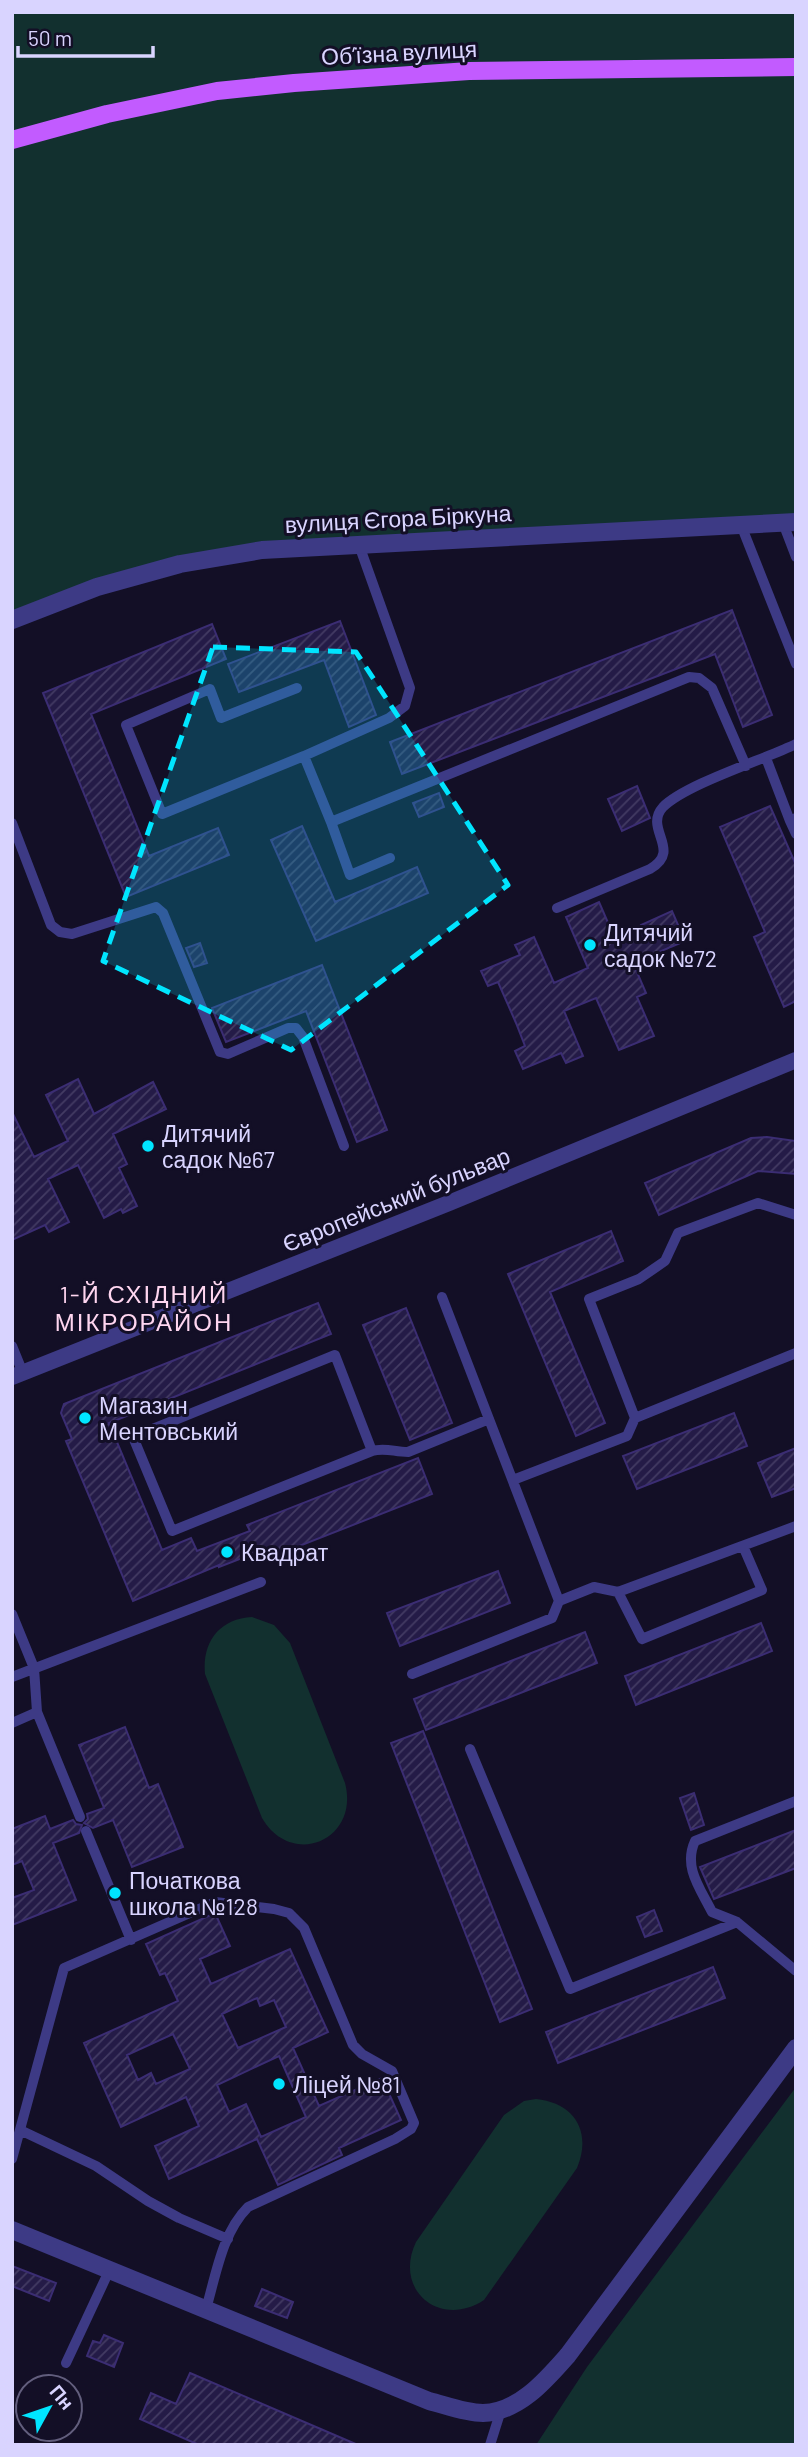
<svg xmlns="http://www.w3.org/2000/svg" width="808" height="2457" viewBox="0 0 808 2457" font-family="Barlow,sans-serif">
<defs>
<pattern id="building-hatch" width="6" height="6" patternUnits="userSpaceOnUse" patternTransform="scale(1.75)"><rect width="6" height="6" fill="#241b47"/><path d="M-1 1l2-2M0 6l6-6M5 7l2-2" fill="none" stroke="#433b63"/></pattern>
</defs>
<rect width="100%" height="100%" fill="#130f26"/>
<path fill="#12302f" d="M12,12h784v510l-616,42 -168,56z
M252,1617l22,8 16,18 55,140c15,57 -53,86 -83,35l-57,-144c-3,-32 14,-55 47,-57z
M796,2087v358h-260l51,-78z
M536,2099c39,4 56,33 41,69l-93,132c-44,29 -91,-10 -68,-58l88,-127 20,-14z"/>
<path fill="url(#building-hatch)" stroke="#3b2d73" stroke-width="2" fill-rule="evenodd" d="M732,610l40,105 -29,12 -28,-73 -313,120 -12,-32z
M340,621l36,94 -27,12 -25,-67 -85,32 -11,-28z
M212,624l14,35 -135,55 58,142 69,-28 11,27 -103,42 -83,-204z
M637,786l13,32 -28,13 -14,-32z
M439,793l5,14 -25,10 -6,-14z
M770,806l26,59v136l-12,6 -30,-70 11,-5 -45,-105z
M302,826l33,76 82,-35 11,26 -112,48 -45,-101z
M599,902l16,37 27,-11 -1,-3 31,-14 13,30 -52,22 13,30 -9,4 17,39 -35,14 -23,-52 -32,13 19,45 -17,7 -5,-10 -38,16 -8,-18 10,-5 -9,-23 -18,-41 -10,4 -7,-15 39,-16 -5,-10 19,-8 20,46 34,-15 -22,-51z
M200,943l7,20 -13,4 -8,-19z
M322,965l65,165 -30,12 -51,-131 -80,31 -14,-34z
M78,1079l16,35 59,-32 13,27 -53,25 14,30 -8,4 18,38 -14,7 -2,-4 -17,9 -26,-53 -30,14 21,43 -20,10 -4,-7 -33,15v-128l22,45 34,-16 -22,-46z
M767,1137l29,4v33l-38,-3 -99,44 -14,-32 106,-45z
M611,1231l12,30 -73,31 55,131 -29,13 -68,-162z
M318,1303l13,31 -222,89 53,127 29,-12 6,13 53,-20 -3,-6 171,-67 14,36 -171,67 -3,-9 -39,15v-2l-86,36 -67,-160 6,-2 -11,-26 3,-9z
M406,1308l46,115 -42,17 -47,-115z
M734,1413l13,33 -110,43 -14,-33z
M796,1448v40l-24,9 -14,-34z
M498,1571l12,32 -110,43 -13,-33z
M761,1623l11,28 -136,54 -11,-29z
M585,1632l12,31 -171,67 -12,-31z
M125,1727l24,61 9,-4 25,63 -51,20 -19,-47 -20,8 -9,-5 4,-4 -1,-5 17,-6 -25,-63z
M423,1731l109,278 -32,13 -109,-279z
M694,1793l10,32 -13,5 -11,-32z
M45,1816l5,13 23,-9 3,4 6,1 -3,8 -26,10 23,57 -64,25v-27l22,-8 -12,-29 -10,4v-36z
M796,1830v38l-82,31 -14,-32z
M654,1910l8,21 -17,6 -8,-20z
M215,1913l15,33 -30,13 11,25 79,-35 38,83 -35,16 26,58 63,-28 19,42 -62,28 3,7 -64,30 -21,-46 -88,40 -14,-33 44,-20 -13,-29 -65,30 -37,-84 94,-42 -13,-28 -5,2 -14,-31zM257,1998l3,8 14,-6 12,27 -48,21 -16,-34zM173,2034l17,35 -34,15 -5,-11 -13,7 -11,-25zM279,2056l27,61 -45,20 -15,-33 -17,8 -12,-27z
M713,1967l12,31 -167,65 -12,-31z
M12,2266l44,17 -7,18 -37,-15z
M262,2289l31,13 -6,16 -32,-12z
M104,2335l19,8 -9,24 -27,-11 6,-15 7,2z
M190,2373l168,72h-159l-59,-26 11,-26 25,11z"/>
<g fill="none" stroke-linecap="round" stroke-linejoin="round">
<path stroke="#3d3a85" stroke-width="10" d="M783,523l13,34
M741,525l55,139
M297,688l-76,30 -11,-29 -84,36 36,89 142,-58 85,-38 16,-12 5,-18 -51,-143
M304,756l27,66
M766,758l24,63 6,-3
M790,821l6,13
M12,823l39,102 9,7 12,2 84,-27 7,6 57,139 8,2 60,-26h8l7,9 41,109
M390,858l-40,17 -19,-53 358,-145 10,1 13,10 34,78
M557,908l93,-39c33,-19 -7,-40 13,-62 23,-23 100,-47 133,-63
M796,1215l-38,-12 -80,30 -13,28 -26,18 -50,20 46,119 161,-65
M12,1346l11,27
M335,1355l37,96 -200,80 -39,-94z
M372,1451c13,-4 22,1 36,1l81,-33
M513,1480l114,-44 8,-18
M618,1592l24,47 120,-49 -19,-44
M559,1601l35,-14 24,5 178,-66
M12,1614l22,54 3,44
M412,1674l140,-56 7,-17 -117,-304
M12,1677l249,-95
M12,1723l25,-11 43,105
M470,1749l100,240 167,-67
M796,1801l-101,40c-12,26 5,47 17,71l25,10 59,49
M86,1831l45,109
M20,2130l76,36 52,35 31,17 49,21
M12,2159l52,-191 151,-66 59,7 15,4 15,15 49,117 9,9 30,17 22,52 -3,6 -16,10 -147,68c-26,26 -32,68 -42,102
M66,2363l43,-92
M490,2445l11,-35"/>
<path stroke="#3d3a85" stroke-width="16" d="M12,1377l437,-174 347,-143"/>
<path stroke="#3d3a85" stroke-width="18" d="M12,620l85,-33 83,-23 82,-14 534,-28
M12,2230l417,171c16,4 36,12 54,12 36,-1 63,-33 85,-58l228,-307"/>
<path stroke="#c25bff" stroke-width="18" d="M12,140l95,-26 110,-23 77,-8 175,-12 327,-4"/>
</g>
<path fill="#00e5ff" fill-opacity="0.2" stroke="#00e5ff" stroke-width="5" stroke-dasharray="14 9" stroke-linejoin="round" d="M213,647l143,5 152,233 -217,165 -188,-89z"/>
<g fill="#00e5ff" stroke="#130f26" stroke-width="2.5">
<circle cx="590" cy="945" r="7"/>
<circle cx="148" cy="1146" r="7"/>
<circle cx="85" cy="1418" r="7"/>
<circle cx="227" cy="1552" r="7"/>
<circle cx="115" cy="1893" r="7"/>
<circle cx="279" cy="2084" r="7"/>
</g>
<g text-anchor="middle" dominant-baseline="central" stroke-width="6" stroke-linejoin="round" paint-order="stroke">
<g font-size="23" fill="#d9d4ff" stroke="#130f26">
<text transform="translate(399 52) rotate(-3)">Обʼїзна вулиця</text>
<text transform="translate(398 518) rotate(-3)">вулиця Єгора Біркуна</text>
<text transform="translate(396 1199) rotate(-22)">Європейський бульвар</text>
</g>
<g font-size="23" fill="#d9d4ff" stroke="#130f26" text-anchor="start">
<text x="604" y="932">Дитячий<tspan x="604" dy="26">садок №72</tspan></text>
<text x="162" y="1133">Дитячий<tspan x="162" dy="26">садок №67</tspan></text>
<text x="99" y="1405">Магазин<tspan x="99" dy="26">Ментовський</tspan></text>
<text x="241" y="1552">Квадрат</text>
<text x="129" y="1880">Початкова<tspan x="129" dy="26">школа №128</tspan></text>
<text x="293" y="2084">Ліцей №81</text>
</g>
<g font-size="24" letter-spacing="2" fill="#ffd6f0" stroke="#130f26">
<text x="144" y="1293">1-Й СХІДНИЙ<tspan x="144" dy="28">МІКРОРАЙОН</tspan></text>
</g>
</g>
<rect width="808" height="2457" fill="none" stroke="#d9d4ff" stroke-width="28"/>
<g transform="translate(49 2408) rotate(50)"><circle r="33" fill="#130f26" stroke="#625e7d" stroke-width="2"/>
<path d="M0-5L12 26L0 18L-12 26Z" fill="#00e5ff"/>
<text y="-10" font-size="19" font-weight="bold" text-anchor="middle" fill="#d9d4ff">Пн</text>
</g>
<path d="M18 46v10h135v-10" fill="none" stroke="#d9d4ff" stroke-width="3.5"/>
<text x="28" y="46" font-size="21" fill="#d9d4ff" stroke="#130f26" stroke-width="5" paint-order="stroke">50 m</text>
</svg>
